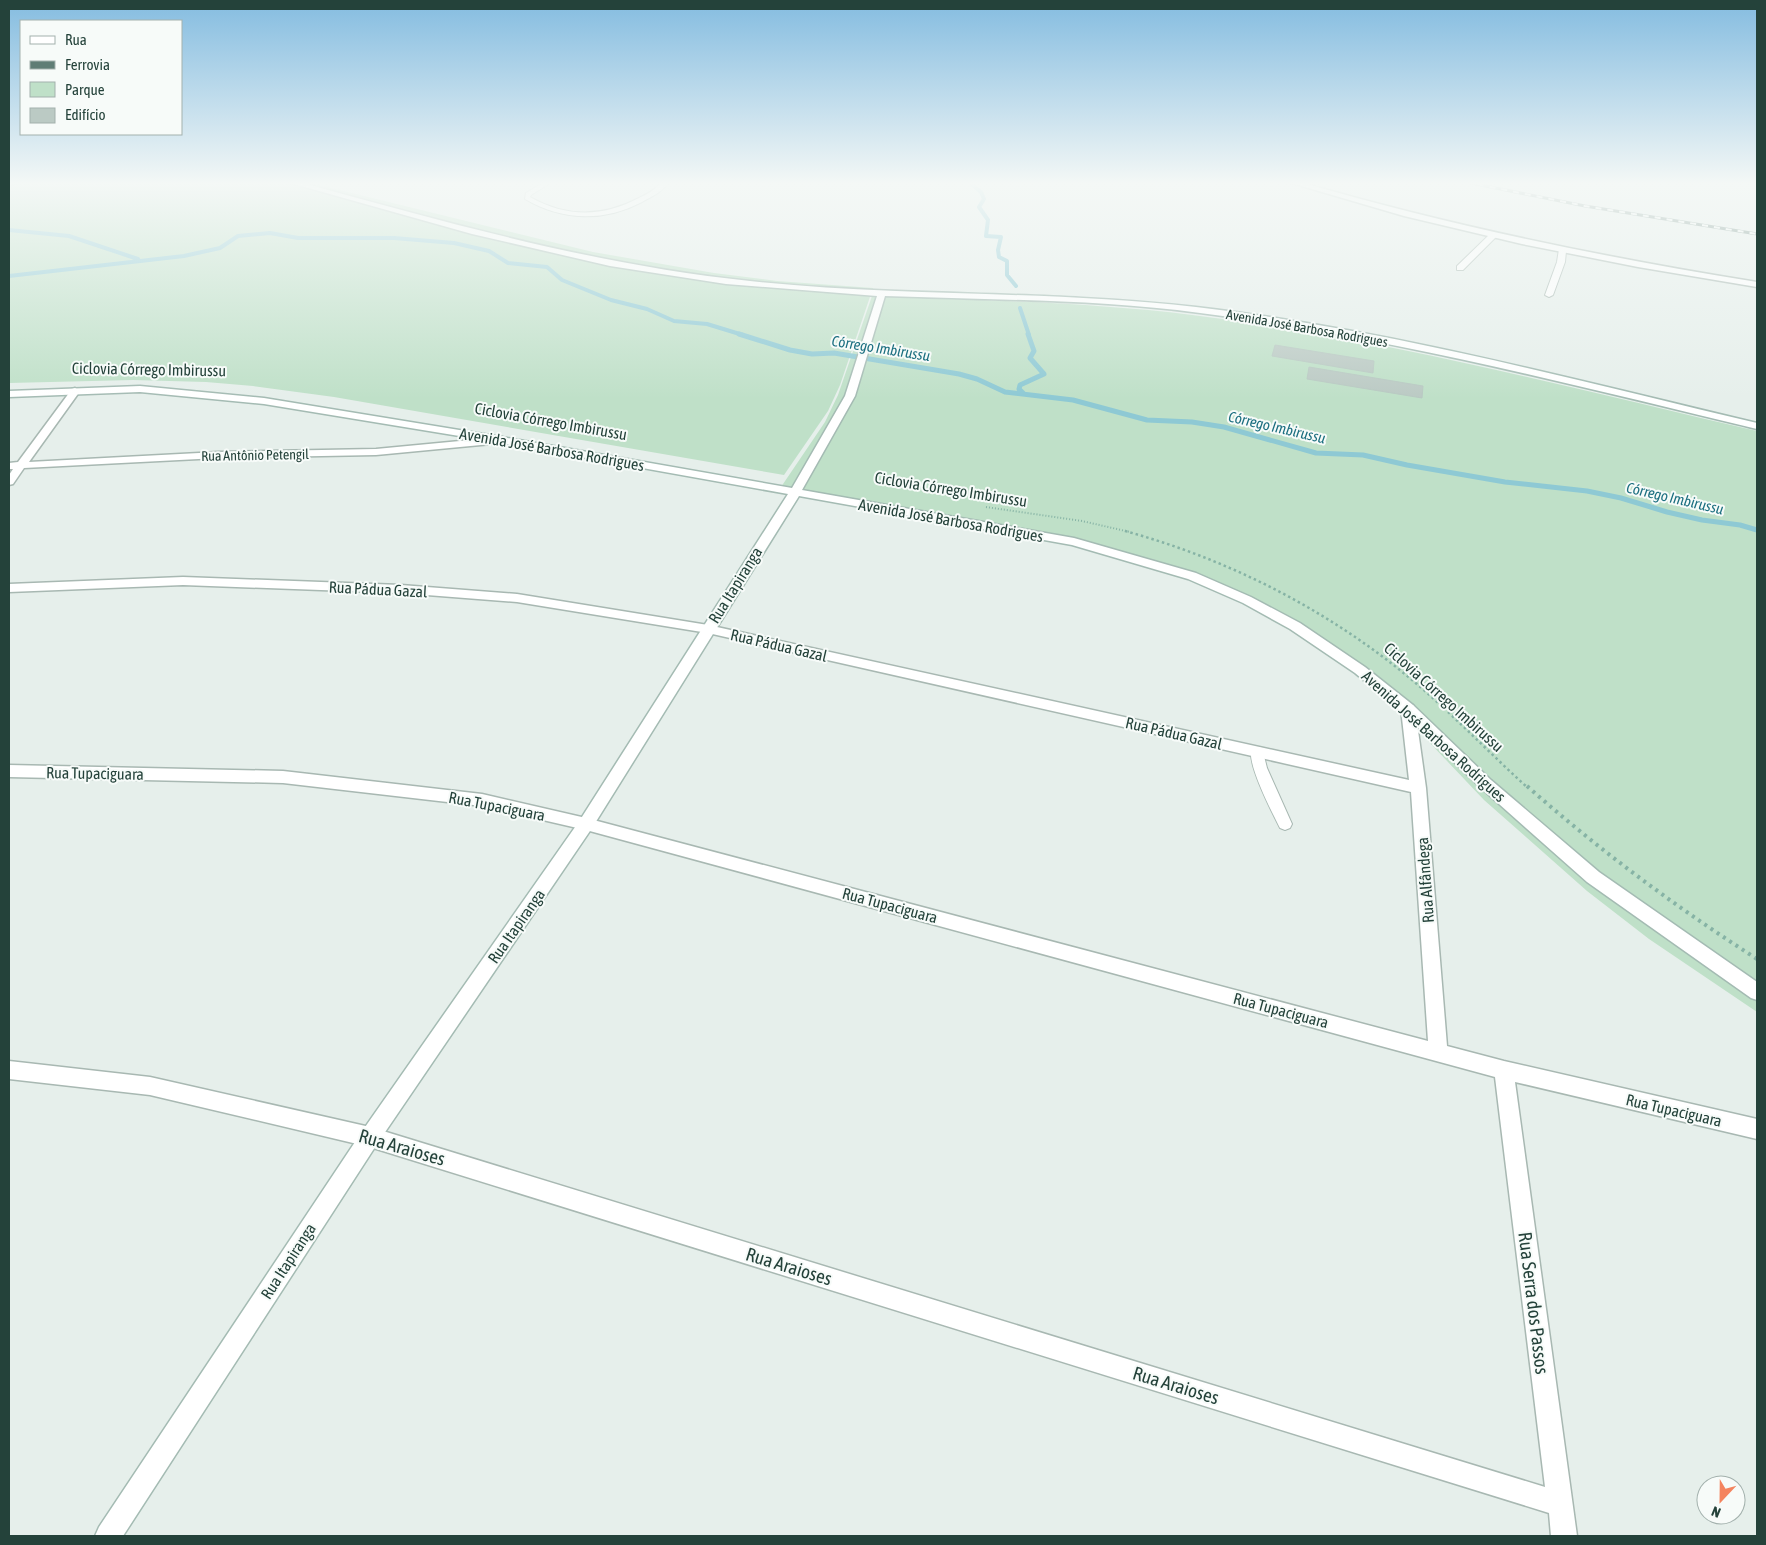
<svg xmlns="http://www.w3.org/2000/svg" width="1766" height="1545" viewBox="0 0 1766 1545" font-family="'Asap Condensed',sans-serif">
<rect width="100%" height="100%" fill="#e6efeb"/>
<path fill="#bfe0c8" d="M9,182h298l286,70 121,21 63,8 96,7 -33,97 -12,26 -44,64 -450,-78 -81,-11 -47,-4 -73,-2 -124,3z
M872,296c107,4 214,6 320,19 191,23 378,73 565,116v581l-108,-73 -62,-48 -103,-91 -91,-96 -35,-32 -111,-71 -104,-42 -362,-72 44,-65 13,-27z"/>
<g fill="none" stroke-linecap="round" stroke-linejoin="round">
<path stroke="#8ec9d4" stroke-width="4" d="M969,182l12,10 3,7 -5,8 9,13 -2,16 15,1 -3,13 1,7 8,4v14l9,11
M9,230l60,6 69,23
M9,276l175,-20 36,-8 18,-12 32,-3 28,5h96l60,5 35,8 19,12 39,4 15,13 49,20 36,9 27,12 33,3 36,11
M1020,308l9,27"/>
<path stroke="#8ec9d4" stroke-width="5" d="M739,334l51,16 22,4 22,-1 125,21 18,5 28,13 68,8 74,20 45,2 32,5 92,26 47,2 44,10 98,17 82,9 34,7 46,14 35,8 38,5 17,5
M1024,394l-5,-5 1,-4 24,-11 -14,-16 4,-7 -6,-17"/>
</g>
<path fill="#bbcac4" stroke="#b8c9c2" d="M1275,345l99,16 -1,12 -101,-17z
M1309,367l114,19 -1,12 -115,-19z"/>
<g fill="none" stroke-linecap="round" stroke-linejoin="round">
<defs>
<path id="lane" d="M544,182h8l-21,13 -1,2c37,21 73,20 109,1 8,-4 14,-7 20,-13l1,-3 7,2c-6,9 -15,12 -25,18 -38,20 -80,19 -117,-3l1,-6z
M1489,235l7,2 -33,33h-6v-4z
M1559,249l7,2 -1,11 -12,33 -4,2 -4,-2 12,-33z
M1257,747l5,1 5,20 25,56 -2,4 -5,2 -5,-2c-7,-14 -35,-67 -28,-80z"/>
<path id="street" d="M1288,182h12c150,44 302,75 457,100v5l-119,-20 -116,-23 -118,-28z
M75,388l5,3 -51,71 189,-10 158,-3 126,-12 5,3 -5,3 -126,12 -158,3 -194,10 -11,16 -4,1v-10l4,-6h-4v-6l9,-1 54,-73z
M183,577l218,8 116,9 191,31 701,155 -8,-71 2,-4h10l2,4 11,79 21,258 57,15 253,58v20l-242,-57 62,454h-26l-2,-23 -1179,-366 -220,-52 -141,-16v-18l141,16 220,50 1175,360 -50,-410 -909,-247 -104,-24 -199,-23 -274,-6v-12l274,6 199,23 104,24 842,223 -17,-249 -703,-159 -191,-31 -116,-9 -218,-8 -174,7v-8z"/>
<path id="secondary" d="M9,182h9l-9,4z
M287,182h12c149,41 297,83 451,99 148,16 297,9 446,26 189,22 376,72 561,116v6c-184,-44 -368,-92 -557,-116 -104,-14 -210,-13 -315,-17l-30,100 -53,94 272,48 122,35 55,24 49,26 65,44 48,38 78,75 108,92 158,110v18l-6,-2 -164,-116 -106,-94 -78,-75 -48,-40 -65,-44 -47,-26 -55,-24 -116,-34 -273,-49 -207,332 -215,316 -254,392h-28l4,-9 264,-397 217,-310 208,-326 -286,-51 -238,-39 -124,-12 -131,5v-6l131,-5 124,12 238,39 290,51 53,-92 32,-100 -151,-12 -116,-18 -138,-32z"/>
</defs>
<use href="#lane" stroke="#a8b8b2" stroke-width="2"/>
<use href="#street" stroke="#a8b8b2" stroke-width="3"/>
<use href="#secondary" stroke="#a4bbb3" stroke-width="3"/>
<path stroke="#86b3a5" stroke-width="2" stroke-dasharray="1 2" stroke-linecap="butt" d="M986,507l96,14 48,11"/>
<path stroke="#86b3a5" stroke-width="2.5" stroke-dasharray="2.5 3" stroke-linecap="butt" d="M1125,531c102,28 199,77 281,144 43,35 81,76 122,113"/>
<path stroke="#86b3a5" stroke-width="4" stroke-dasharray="3 4.5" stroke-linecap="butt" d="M1527,786c72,64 149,121 230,173"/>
<use href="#lane" fill="#fff" fill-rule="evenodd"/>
<use href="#street" fill="#fff" fill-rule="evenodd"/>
<use href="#secondary" fill="#fff" fill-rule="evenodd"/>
<defs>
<path id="rail" d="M1466,182l119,24 172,28"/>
</defs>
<use href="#rail" stroke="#5f7d75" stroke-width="3"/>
<use href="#rail" stroke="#f7fbf9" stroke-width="2" stroke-dasharray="6" stroke-linecap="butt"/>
</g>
<linearGradient id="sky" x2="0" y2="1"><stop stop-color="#84bce0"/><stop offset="0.46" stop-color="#f4f8f6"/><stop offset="1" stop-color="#f4f8f6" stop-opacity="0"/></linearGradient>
<rect width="1766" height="399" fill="url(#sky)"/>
<g text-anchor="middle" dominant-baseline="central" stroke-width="4" stroke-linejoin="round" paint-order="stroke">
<g font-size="14" fill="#24423a" stroke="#f7fbf9">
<text transform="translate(1307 328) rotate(10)">Avenida José Barbosa Rodrigues</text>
<text transform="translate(255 455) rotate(-1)">Rua Antônio Petengil</text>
</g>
<g font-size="15" font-style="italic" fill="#1c6f80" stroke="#f7fbf9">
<text transform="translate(881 348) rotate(9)">Córrego Imbirussu</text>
<text transform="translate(1277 427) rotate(13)">Córrego Imbirussu</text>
<text transform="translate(1675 498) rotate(13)">Córrego Imbirussu</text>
</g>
<g font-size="16" fill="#24423a" stroke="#f7fbf9">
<text transform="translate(149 369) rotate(1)">Ciclovia Córrego Imbirussu</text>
<text transform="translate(551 421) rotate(10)">Ciclovia Córrego Imbirussu</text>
<text transform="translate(552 449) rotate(10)">Avenida José Barbosa Rodrigues</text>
<text transform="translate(951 489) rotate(9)">Ciclovia Córrego Imbirussu</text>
<text transform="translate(951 520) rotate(10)">Avenida José Barbosa Rodrigues</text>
<text transform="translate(735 585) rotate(-58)">Rua Itapiranga</text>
<text transform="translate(378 589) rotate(3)">Rua Pádua Gazal</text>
<text transform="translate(779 645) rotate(13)">Rua Pádua Gazal</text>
<text transform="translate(1444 697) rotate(42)">Ciclovia Córrego Imbirussu</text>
<text transform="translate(1174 733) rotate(13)">Rua Pádua Gazal</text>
<text transform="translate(1434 736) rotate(42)">Avenida José Barbosa Rodrigues</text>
<text transform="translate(95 773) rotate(1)">Rua Tupaciguara</text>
<text transform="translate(497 806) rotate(11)">Rua Tupaciguara</text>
<text transform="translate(1425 880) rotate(-94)">Rua Alfândega</text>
<text transform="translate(890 905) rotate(15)">Rua Tupaciguara</text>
<text transform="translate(516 926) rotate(-55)">Rua Itapiranga</text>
<text transform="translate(1281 1010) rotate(15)">Rua Tupaciguara</text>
<text transform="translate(1674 1110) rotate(13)">Rua Tupaciguara</text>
<text transform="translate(288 1261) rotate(-57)">Rua Itapiranga</text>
</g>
<g font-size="19" fill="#24423a" stroke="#f7fbf9">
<text transform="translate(402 1147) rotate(16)">Rua Araioses</text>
<text transform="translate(789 1266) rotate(17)">Rua Araioses</text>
<text transform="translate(1534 1303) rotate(83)">Rua Serra dos Passos</text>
<text transform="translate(1176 1385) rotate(17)">Rua Araioses</text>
</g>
</g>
<rect width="1766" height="1545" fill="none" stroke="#24423a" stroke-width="20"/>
<rect x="20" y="20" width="162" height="115" fill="#f7fbf9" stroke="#a3b1ad"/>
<rect x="30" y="36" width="25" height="8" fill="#ffffff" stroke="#a3b1ad"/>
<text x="65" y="45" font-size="15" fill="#24423a">Rua</text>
<rect x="30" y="61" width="25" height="8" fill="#5f7d75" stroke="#a3b1ad"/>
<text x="65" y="70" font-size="15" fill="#24423a">Ferrovia</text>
<rect x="30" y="82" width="25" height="15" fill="#bfe0c8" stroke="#a3b1ad"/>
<text x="65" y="95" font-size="15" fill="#24423a">Parque</text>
<rect x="30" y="108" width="25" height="15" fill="#bbcac4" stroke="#a3b1ad"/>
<text x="65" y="120" font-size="15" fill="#24423a">Edifício</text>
<g transform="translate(1721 1500) rotate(202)"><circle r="24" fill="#f7fbf9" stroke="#a3b1ad"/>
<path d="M0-4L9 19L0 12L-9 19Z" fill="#f4845f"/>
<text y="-8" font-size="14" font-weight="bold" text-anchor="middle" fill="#24423a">N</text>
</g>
</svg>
